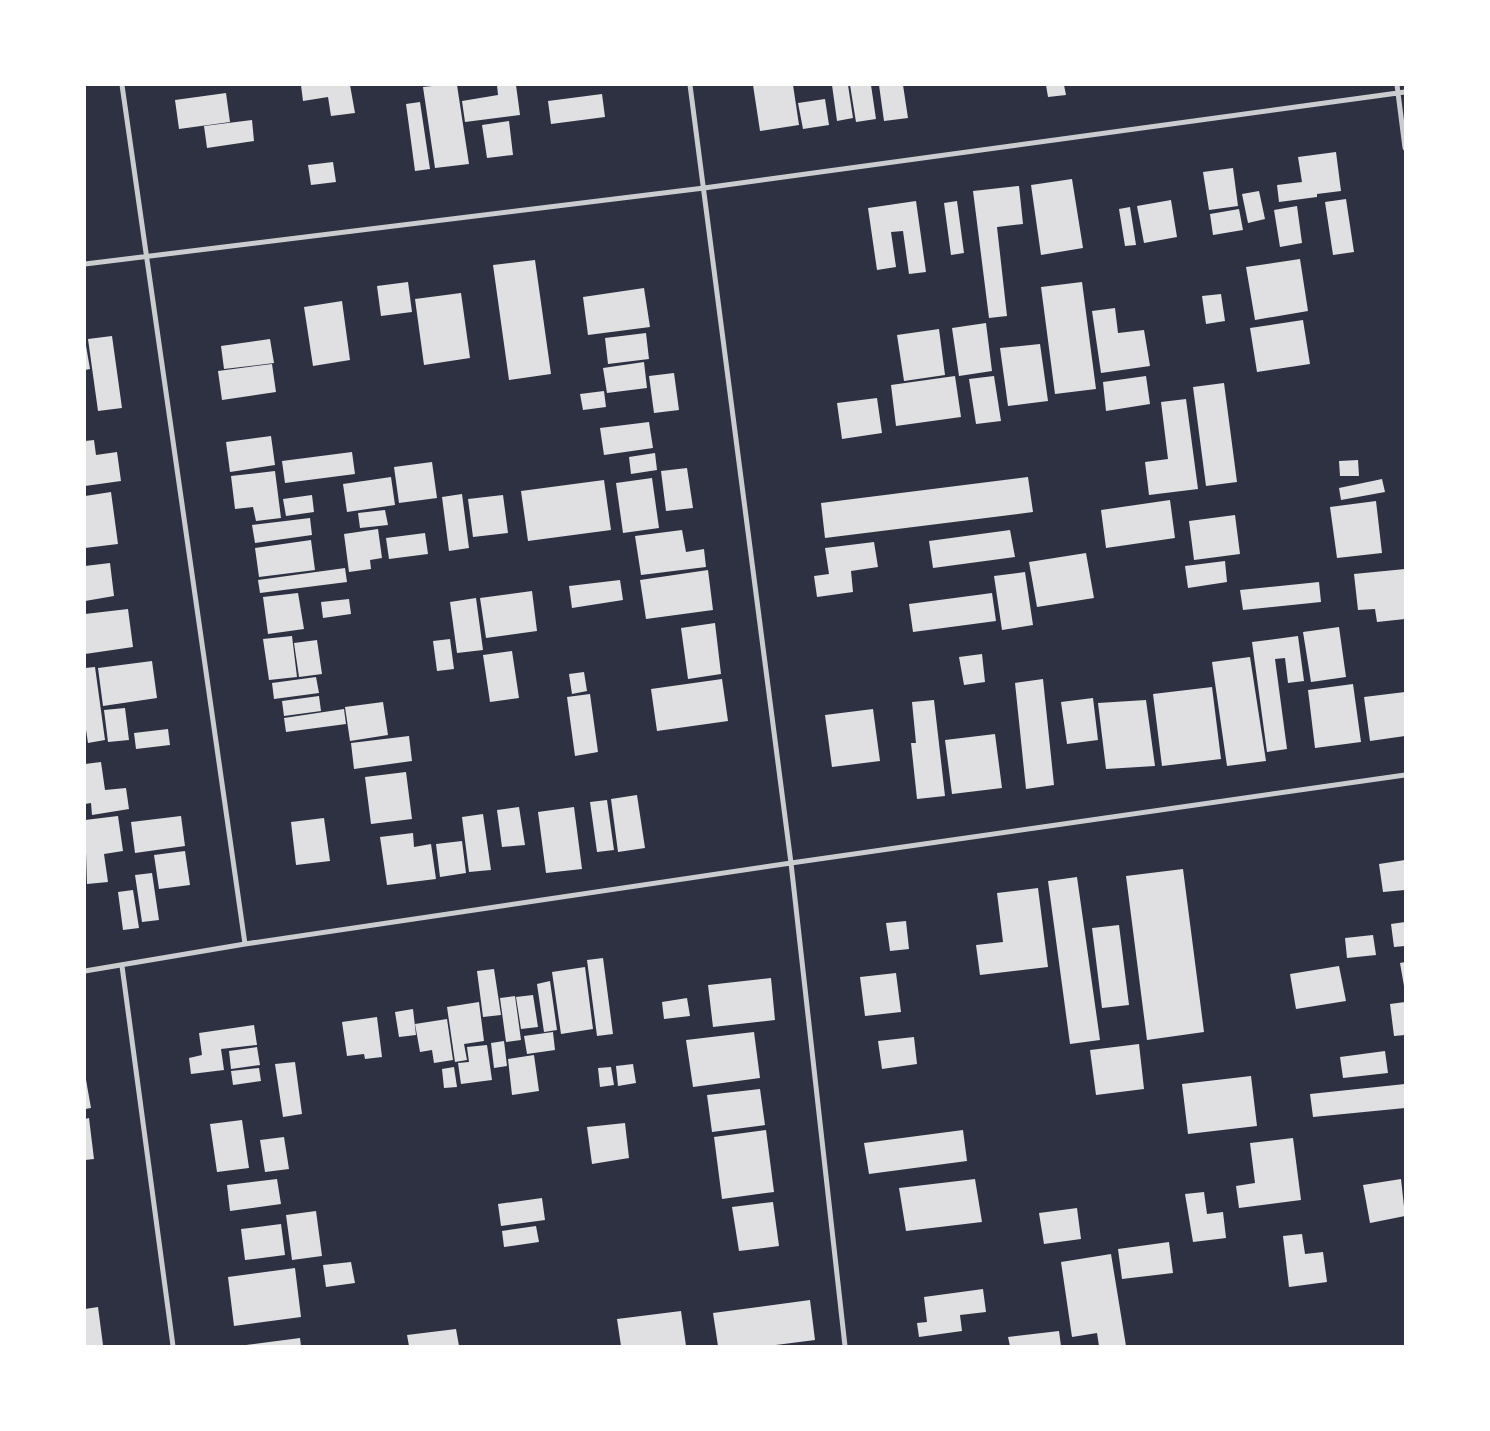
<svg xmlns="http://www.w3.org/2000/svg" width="1490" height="1431" viewBox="0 0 1490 1431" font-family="'Roboto Condensed',sans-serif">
<rect width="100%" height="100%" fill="#2d3142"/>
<path fill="#e0e0e3" d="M301,85h49l5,28 -24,3 -3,-19 -25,4z
M442,85h15l12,79 -34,4 -12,-81z
M497,85h19l4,30 -55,7 -3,-21 36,-6z
M753,85h40l6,40 -39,6z
M832,85h16l5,33 -16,3z
M850,85h21l5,34 -20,3z
M879,85h24l5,33 -24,3z
M1046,85h18l2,10 -18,2z
M226,93l4,29 -51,7 -4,-29z
M602,94l3,23 -54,7 -3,-23z
M825,99l4,26 -26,4 -5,-26z
M420,102l10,67 -15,2 -9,-67z
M252,120l2,21 -47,7 -3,-22z
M509,121l4,34 -26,3 -5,-33z
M1336,152l5,39 -24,3v3l-38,5 -2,-17 25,-3 -4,-25z
M333,162l3,20 -25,3 -3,-20z
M1233,168l5,38 -29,4 -6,-38z
M1072,179l11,69 -42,7 -10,-70z
M1019,186l4,38 -26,3 10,89 -18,2 -16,-127z
M1259,191l6,28 -17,4 -6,-29z
M1346,199l8,53 -21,3 -8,-53z
M1171,200l6,37 -33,6 -7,-37z
M916,201l10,71 -17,2 -6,-43 -12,1 5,35 -19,3 -9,-62z
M957,201l7,52 -13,2 -7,-52z
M1297,206l5,37 -22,4 -6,-37z
M1130,207l6,38 -11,1 -6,-37z
M1239,209l4,21 -30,5 -3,-21z
M1300,259l8,52 -53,9 -9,-53z
M535,260l16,114 -42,6 -16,-115z
M408,282l4,30 -31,4 -4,-30z
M1082,282l14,107 -41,5 -14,-107z
M644,288l6,39 -62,8 -5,-38z
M461,293l9,65 -46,7 -9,-66z
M1221,294l4,27 -19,3 -4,-28z
M342,301l8,59 -37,6 -9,-59z
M1115,308l3,25 26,-3 6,36 -49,7 -9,-62z
M1303,320l7,44 -53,8 -7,-44z
M986,323l6,48 -33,5 -7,-48z
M939,329l6,46 -41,6 -7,-46z
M646,333l3,26 -41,5 -3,-26z
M112,336l10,72 -24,3 -10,-72z
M270,339l4,24 -50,6 -3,-23z
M85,340l5,29 -5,1z
M1040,344l8,57 -40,5 -8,-58z
M644,362l3,26 -40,5 -4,-25z
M272,364l4,28 -54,8 -4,-29z
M674,373l5,37 -25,3 -5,-37z
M955,376l6,41 -65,9 -5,-41z
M994,376l7,45 -25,3 -7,-45z
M1146,376l4,28 -44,7 -3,-29z
M1224,383l13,99 -31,4 -13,-99z
M604,391l2,16 -23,3 -3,-16z
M877,398l5,35 -40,6 -5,-36z
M1186,399l12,90 -49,6 -4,-33 23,-3 -7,-57z
M649,422l4,26 -49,7 -4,-27z
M271,436l4,29 -45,7 -4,-30z
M94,440l2,15 21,-3 4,29 -36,5v-45z
M352,452l3,22 -70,9 -3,-22z
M655,453l2,17 -26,4 -2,-17z
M1358,460l1,16h-19l-1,-15z
M432,462l5,36 -38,5 -5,-36z
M687,468l6,40 -27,3 -5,-40z
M275,471l6,47 -25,3 -3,-14 -18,2 -4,-33z
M391,477l4,28 -48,7 -4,-28z
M1028,477l5,35 -208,26 -4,-35z
M652,478l7,50 -36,5 -7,-50z
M1382,479l3,13 -44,8 -2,-12z
M604,480l7,50 -83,11 -7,-50z
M111,492l7,52 -33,4v-52z
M462,494l7,54 -20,3 -7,-54z
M312,495l2,17 -28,4 -3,-17z
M503,495l5,38 -35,4 -5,-38z
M1170,500l5,38 -69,10 -5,-38z
M1376,501l6,52 -45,5 -7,-51z
M385,510l3,15 -28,3 -2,-15z
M1235,515l5,39 -46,6 -5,-39z
M310,518l2,17 -57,8 -3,-18z
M378,529l4,29 -12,2 1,9 -22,3 -5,-38z
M682,530l4,22 18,-3 2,18 -65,8 -6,-39z
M1010,530l5,27 -82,11 -4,-27z
M425,533l3,21 -39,5 -3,-21z
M311,540l4,30 -56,7 -4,-29z
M874,542l4,25 -27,4 2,21 -36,5 -3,-21 15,-2 -4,-26z
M1086,553l8,45 -57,9 -8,-45z
M1225,561l2,21 -39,6 -3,-22z
M110,563l4,33 -29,5v-35z
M345,568l2,14 -87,11 -2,-13z
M1405,569v50l-28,3 -2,-13 -17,1 -4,-36z
M708,570l5,40 -67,9 -6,-39z
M1025,572l8,53 -31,5 -8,-54z
M620,580l3,20 -51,8 -3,-22z
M1319,582l2,20 -78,8 -3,-20z
M532,591l5,40 -51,7 -6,-40z
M298,593l6,36 -36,5 -5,-37z
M992,593l4,28 -83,11 -4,-28z
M476,598l7,52 -26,3 -7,-51z
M349,599l2,15 -28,4 -2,-16z
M128,609l5,38 -48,7v-40z
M715,623l6,51 -33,5 -7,-51z
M1339,627l7,50 -35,5 -8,-50z
M292,636l5,41 -28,3 -6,-41z
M1298,636l6,45 -16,2 -3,-25 -10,1 12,90 -20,3 -15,-110z
M450,639l4,30 -17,2 -4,-30z
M317,640l5,34 -23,3 -5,-34z
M512,651l7,47 -29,4 -7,-47z
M982,654l3,28 -21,3 -5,-28z
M1250,657l16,104 -39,5 -15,-104z
M152,661l5,37 -54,8 -5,-38z
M95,667l10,73 -17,3 -3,-20v-55z
M584,672l3,19 -15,3 -3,-20z
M316,677l3,16 -45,6 -2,-16z
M722,679l6,42 -71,10 -6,-42z
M1043,679l11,106 -28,4 -11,-106z
M1353,684l8,58 -46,6 -7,-58z
M1212,687l9,72 -59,7 -9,-72z
M1405,692v44l-35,5 -6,-44z
M590,694l8,58 -23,4 -8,-59z
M319,696l2,15 -37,5 -2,-15z
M1093,698l5,42 -31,4 -6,-42z
M934,700l11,96 -28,3 -6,-56h5l-4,-41z
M1146,700l9,66 -49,3 -8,-66z
M383,702l5,33 -38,6 -5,-34z
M125,708l4,32 -21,2 -4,-32z
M344,709l2,15 -60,8 -2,-14z
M873,709l7,52 -48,6 -7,-52z
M168,729l2,16 -34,4 -2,-16z
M995,734l7,54 -50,6 -7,-54z
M409,736l3,25 -58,8 -3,-26z
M101,762l4,28 21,-2 3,21 -37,6 -1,-12 -6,1v-40z
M406,772l6,47 -41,5 -6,-47z
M637,795l8,53 -27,4 -7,-53z
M607,800l7,50 -17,2 -7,-50z
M519,807l6,38 -23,2 -5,-37z
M574,807l8,62 -36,4 -8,-61z
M483,814l8,56 -22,2 -7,-55z
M118,816l5,35 -19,3 4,28 -21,2 -2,-64z
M181,816l4,30 -50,7 -4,-31z
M324,818l6,43 -34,4 -5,-43z
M413,833l1,14 17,-3 5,35 -49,6 -7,-48z
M462,841l4,32 -26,4 -4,-33z
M185,851l5,34 -31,4 -5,-34z
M1405,860v30l-22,2 -4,-28z
M1183,869l21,163 -57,8 -21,-164z
M152,873l7,47 -17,2 -7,-47z
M1077,877l23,163 -30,4 -22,-163z
M1038,888l10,79 -68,8 -4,-30 27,-3 -6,-49z
M133,890l6,38 -16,2 -5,-38z
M906,921l3,28 -19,2 -4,-28z
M1405,922v24l-11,1 -3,-23z
M1119,925l10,80 -27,3 -10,-80z
M1373,935l3,20 -29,3 -2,-20z
M603,958l10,76 -16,2 -10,-76z
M1405,962v24h-1l-4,-23z
M1339,966l7,35 -50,8 -6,-35z
M585,967l8,62 -32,5 -9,-62z
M494,969l7,46 -18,2 -6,-46z
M896,973l5,39 -36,4 -5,-39z
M771,978l4,42 -62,7 -5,-42z
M550,981l7,49 -13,2 -7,-48z
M533,995l5,32 -17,2 -5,-32z
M515,996l6,44 -15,2 -6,-44z
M687,998l3,18 -26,3 -2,-17z
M479,1002l5,39 -20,3 3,16 -12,2 -8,-55z
M1405,1002v33l-11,1 -4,-32z
M413,1009l3,26 -17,2 -4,-25z
M377,1017l5,40 -17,2 -1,-5 -17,2 -5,-34z
M447,1019l6,41 -19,3 -2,-13 -12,2 -5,-28z
M254,1025l3,20 -36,4 3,21 -33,4 -2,-16 13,-3 -3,-22z
M553,1032l2,18 -28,4 -3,-18z
M754,1032l6,46 -67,9 -7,-47z
M914,1037l3,27 -35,5 -4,-28z
M504,1041l3,25 -13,2 -3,-25z
M1139,1044l5,45 -48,6 -6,-45z
M487,1045l5,35 -31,4 -3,-21 11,-1 -2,-15z
M257,1047l3,18 -29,4 -2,-18z
M1385,1051l3,22 -45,5 -3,-21z
M534,1055l5,36 -27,4 -4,-36z
M295,1062l7,52 -19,3 -8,-53z
M633,1064l3,19 -18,3 -2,-20z
M454,1067l3,20 -13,1 -2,-19z
M611,1067l3,18 -14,2 -2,-19z
M259,1068l2,13 -28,4 -2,-14z
M85,1074l6,34 -6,1z
M1251,1076l6,50 -69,8 -6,-50z
M1405,1084v24l-92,9 -3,-23z
M760,1089l5,36 -53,7 -5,-37z
M89,1118l5,41 -9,1v-41z
M242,1120l7,48 -32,4 -7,-48z
M625,1123l4,35 -37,6 -5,-37z
M766,1130l8,62 -52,7 -8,-62z
M963,1130l4,31 -98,13 -5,-31z
M284,1137l5,32 -24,3 -5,-32z
M1293,1138l8,62 -62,8 -3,-22 19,-3 -5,-40z
M277,1179l4,25 -51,7 -3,-26z
M975,1179l7,43 -76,9 -7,-43z
M1401,1179l4,37 -35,7 -7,-38z
M1204,1192l3,22 16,-2 3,26 -33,4 -8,-48z
M542,1198l3,22 -44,6 -3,-22z
M773,1202l6,44 -40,5 -7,-44z
M1077,1208l4,31 -37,5 -5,-31z
M316,1211l6,45 -30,4 -6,-45z
M281,1224l4,31 -40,5 -4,-31z
M536,1226l3,16 -35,5 -2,-16z
M1302,1234l3,20 18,-2 4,30 -38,5 -6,-51z
M1169,1242l4,31 -51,6 -4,-30z
M1111,1254l15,92h-27l-2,-13 -25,4 -11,-75z
M351,1262l4,21 -29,4 -3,-22z
M295,1268l6,49 -67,9 -6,-49z
M983,1289l3,23 -26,3 2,16 -43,6 -2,-14 10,-1 -3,-25z
M810,1300l5,40 -47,6h-50l-5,-33z
M98,1307l5,38 -18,1v-37z
M681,1311l5,35h-65l-4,-27z
M456,1329l3,17h-50l-2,-11z
M1059,1331l2,15h-51l-2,-9z
M300,1338l1,8h-55v-1z"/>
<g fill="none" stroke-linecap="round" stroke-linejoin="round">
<path stroke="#caccd0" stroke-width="5" d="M122,85l123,859
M690,85l101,778 54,483
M1397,85l8,63
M85,264l619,-76 701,-96
M122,966l51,380
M85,971l160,-27 546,-81 614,-88"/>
</g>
<rect width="1490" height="1431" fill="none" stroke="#ffffff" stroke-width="172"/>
</svg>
